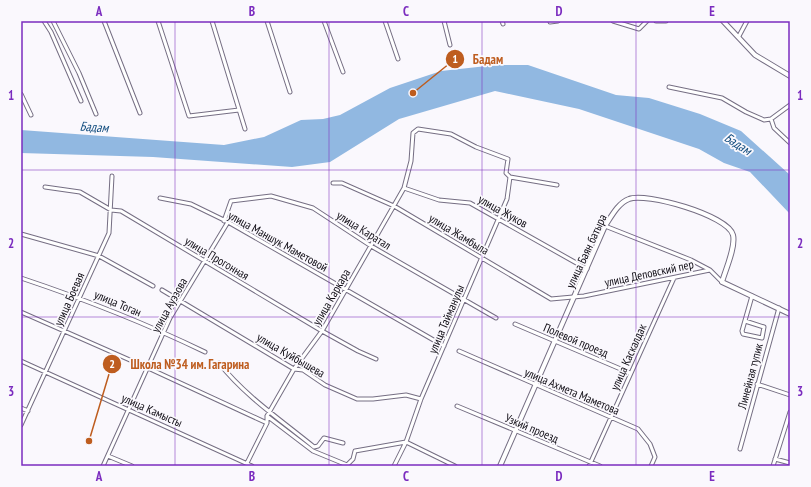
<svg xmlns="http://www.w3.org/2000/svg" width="811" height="487" viewBox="0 0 811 487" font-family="'PT Sans Narrow',sans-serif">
<rect width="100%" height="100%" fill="#faf8fd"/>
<path fill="#91b8e1" d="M496,65h32l88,30 33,3 51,16 41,17 49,44v39l-40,-42 -26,-9 -25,-14 -120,-40 -84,-18 -96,28 -69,43 -38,5 -139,-10 -132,-4v-23l203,15 40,-8 37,-17 22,-1 17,-4 50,-27 51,-17z"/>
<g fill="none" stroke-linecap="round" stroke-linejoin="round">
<defs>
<path id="minor" d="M44,21l7,11 30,69
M53,21l26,52 17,41
M104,21l36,92
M158,21l31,95 50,-6
M212,21l33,108
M267,21l23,71
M324,21l19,51
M385,21l13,38
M444,21l6,24
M502,21l1,3
M613,21l26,8 8,-8
M656,21h10
M550,22l8,-1
M739,36l8,-15
M669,87l53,11 24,14 18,8 7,-1 19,-14
M21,94l10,21
M771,119l3,9 16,15
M333,183h9l52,23 157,93 33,-3 121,-25 5,-1 12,12
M45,187l35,5 31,18 10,1 201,120 36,20 18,8
M404,188l35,12 31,3 117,66
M160,198l31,6 37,18 216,124
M224,221l7,-20 40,-5 42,12 58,38 125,72
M605,226l86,34 19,10
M21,234l78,22 54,30
M21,278c63,21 124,45 184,74
M162,290l132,79 9,1 22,15 32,14h16l33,-4 15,4
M21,312l127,56 119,55
M745,321l19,6 -2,11 -19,-4 -1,-3 10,-35
M515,324l115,49
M459,351l179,78 12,15 5,13 -4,9
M21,361l231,105
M219,363c26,33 62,57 95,84l4,-1 6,-8 19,5
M757,384l33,11
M457,406l143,60
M21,408l7,3
M267,416l46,35 34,14 6,-6 2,-8 51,-9 49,24
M21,425l88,-192 3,-57
M740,449l39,-141
M108,456l24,10
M775,459l15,4
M247,463l20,-40v-7l27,-47 28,-38 82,-143 7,-27 2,-28 5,-4 33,5 25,13 32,12 -2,14 4,4 47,8
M103,466l67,-148 58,-96
M394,466l12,-24 15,-43 86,-200 3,-22
M589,466l85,-188
M773,466l17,-54"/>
<path id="tertiary" d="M723,21l32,34 35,21
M500,466l105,-240c6,-9 13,-23 24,-27 16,-7 99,16 104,36 3,12 -8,36 -11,47l68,32"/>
</defs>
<use href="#minor" stroke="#756e83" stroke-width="5"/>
<use href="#tertiary" stroke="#756e83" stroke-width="6"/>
<use href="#minor" stroke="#fff" stroke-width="3"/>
<use href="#tertiary" stroke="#fff" stroke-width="4"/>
</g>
<path fill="none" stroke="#7b2cbf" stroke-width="1" stroke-opacity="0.55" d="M175,21v445M329,21v445M482,21v445M636,21v445M21,170h769M21,317h769"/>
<g text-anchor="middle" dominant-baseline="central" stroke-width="3.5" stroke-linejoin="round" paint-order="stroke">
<g font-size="12" fill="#100d15" stroke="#faf8fd">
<text transform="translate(503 211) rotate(29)">улица Жуков</text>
<text transform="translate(364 230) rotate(32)">улица Каратал</text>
<text transform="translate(459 234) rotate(31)">улица Жамбыла</text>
<text transform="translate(278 241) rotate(29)">улица Маншук Маметовой</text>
<text transform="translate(586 251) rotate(-65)">улица Баян батыра</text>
<text transform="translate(217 258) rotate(31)">улица Прогонная</text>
<text transform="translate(649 273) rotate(-12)">улица Деповский пер</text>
<text transform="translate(331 297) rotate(-60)">улица Каркара</text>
<text transform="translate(69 299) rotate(-66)">улица Боевая</text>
<text transform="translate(118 303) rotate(23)">улица Тоган</text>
<text transform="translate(169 305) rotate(-61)">улица Ауэзова</text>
<text transform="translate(446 319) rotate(-67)">улица Тайманулы</text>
<text transform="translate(576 340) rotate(23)">Полевой проезд</text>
<text transform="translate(291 355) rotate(30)">улица Куйбышева</text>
<text transform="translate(628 357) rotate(-66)">улица Каскалдак</text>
<text transform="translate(750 376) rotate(-75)">Линейная тупик</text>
<text transform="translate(572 391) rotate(23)">улица Ахмета Маметова</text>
<text transform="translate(152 410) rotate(24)">улица Камысты</text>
<text transform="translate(532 428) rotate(23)">Узкий проезд</text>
</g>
<g font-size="13" font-style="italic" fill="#114c7e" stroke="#faf8fd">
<text transform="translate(94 127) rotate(4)">Бадам</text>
<text transform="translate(738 144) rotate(33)">Бадам</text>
</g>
</g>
<path fill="none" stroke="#be5d1f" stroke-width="1.5" d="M413 93L455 59M89 441L112 364"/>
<g fill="#be5d1f" stroke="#faf8fd" stroke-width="1.5">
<circle cx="413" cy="93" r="4"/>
<circle cx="89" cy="441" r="4"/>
<circle cx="455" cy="59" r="10"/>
<circle cx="112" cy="364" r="10"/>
</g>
<g font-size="12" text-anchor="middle" font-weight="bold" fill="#fff">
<text x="455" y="63">1</text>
<text x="112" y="368">2</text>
</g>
<g font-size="13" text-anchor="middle" font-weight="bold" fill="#be5d1f" stroke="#faf8fd" stroke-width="3.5" stroke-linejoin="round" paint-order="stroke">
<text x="488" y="64">Бадам</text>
<text x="190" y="369">Школа №34 им. Гагарина</text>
</g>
<rect width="811" height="487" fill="none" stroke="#faf8fd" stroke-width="44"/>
<rect x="22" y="22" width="767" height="443" fill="none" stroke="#7b2cbf" stroke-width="1.5"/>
<g font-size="13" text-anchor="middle" font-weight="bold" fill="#7b2cbf">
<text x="99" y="16">A</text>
<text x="252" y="16">B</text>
<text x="406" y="16">C</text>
<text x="559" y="16">D</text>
<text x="712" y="16">E</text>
<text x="11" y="100">1</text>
<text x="800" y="100">1</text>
<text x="11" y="248">2</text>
<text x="800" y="248">2</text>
<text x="11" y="396">3</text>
<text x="800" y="396">3</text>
<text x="99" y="481">A</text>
<text x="252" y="481">B</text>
<text x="406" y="481">C</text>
<text x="559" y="481">D</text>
<text x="712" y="481">E</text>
</g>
</svg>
